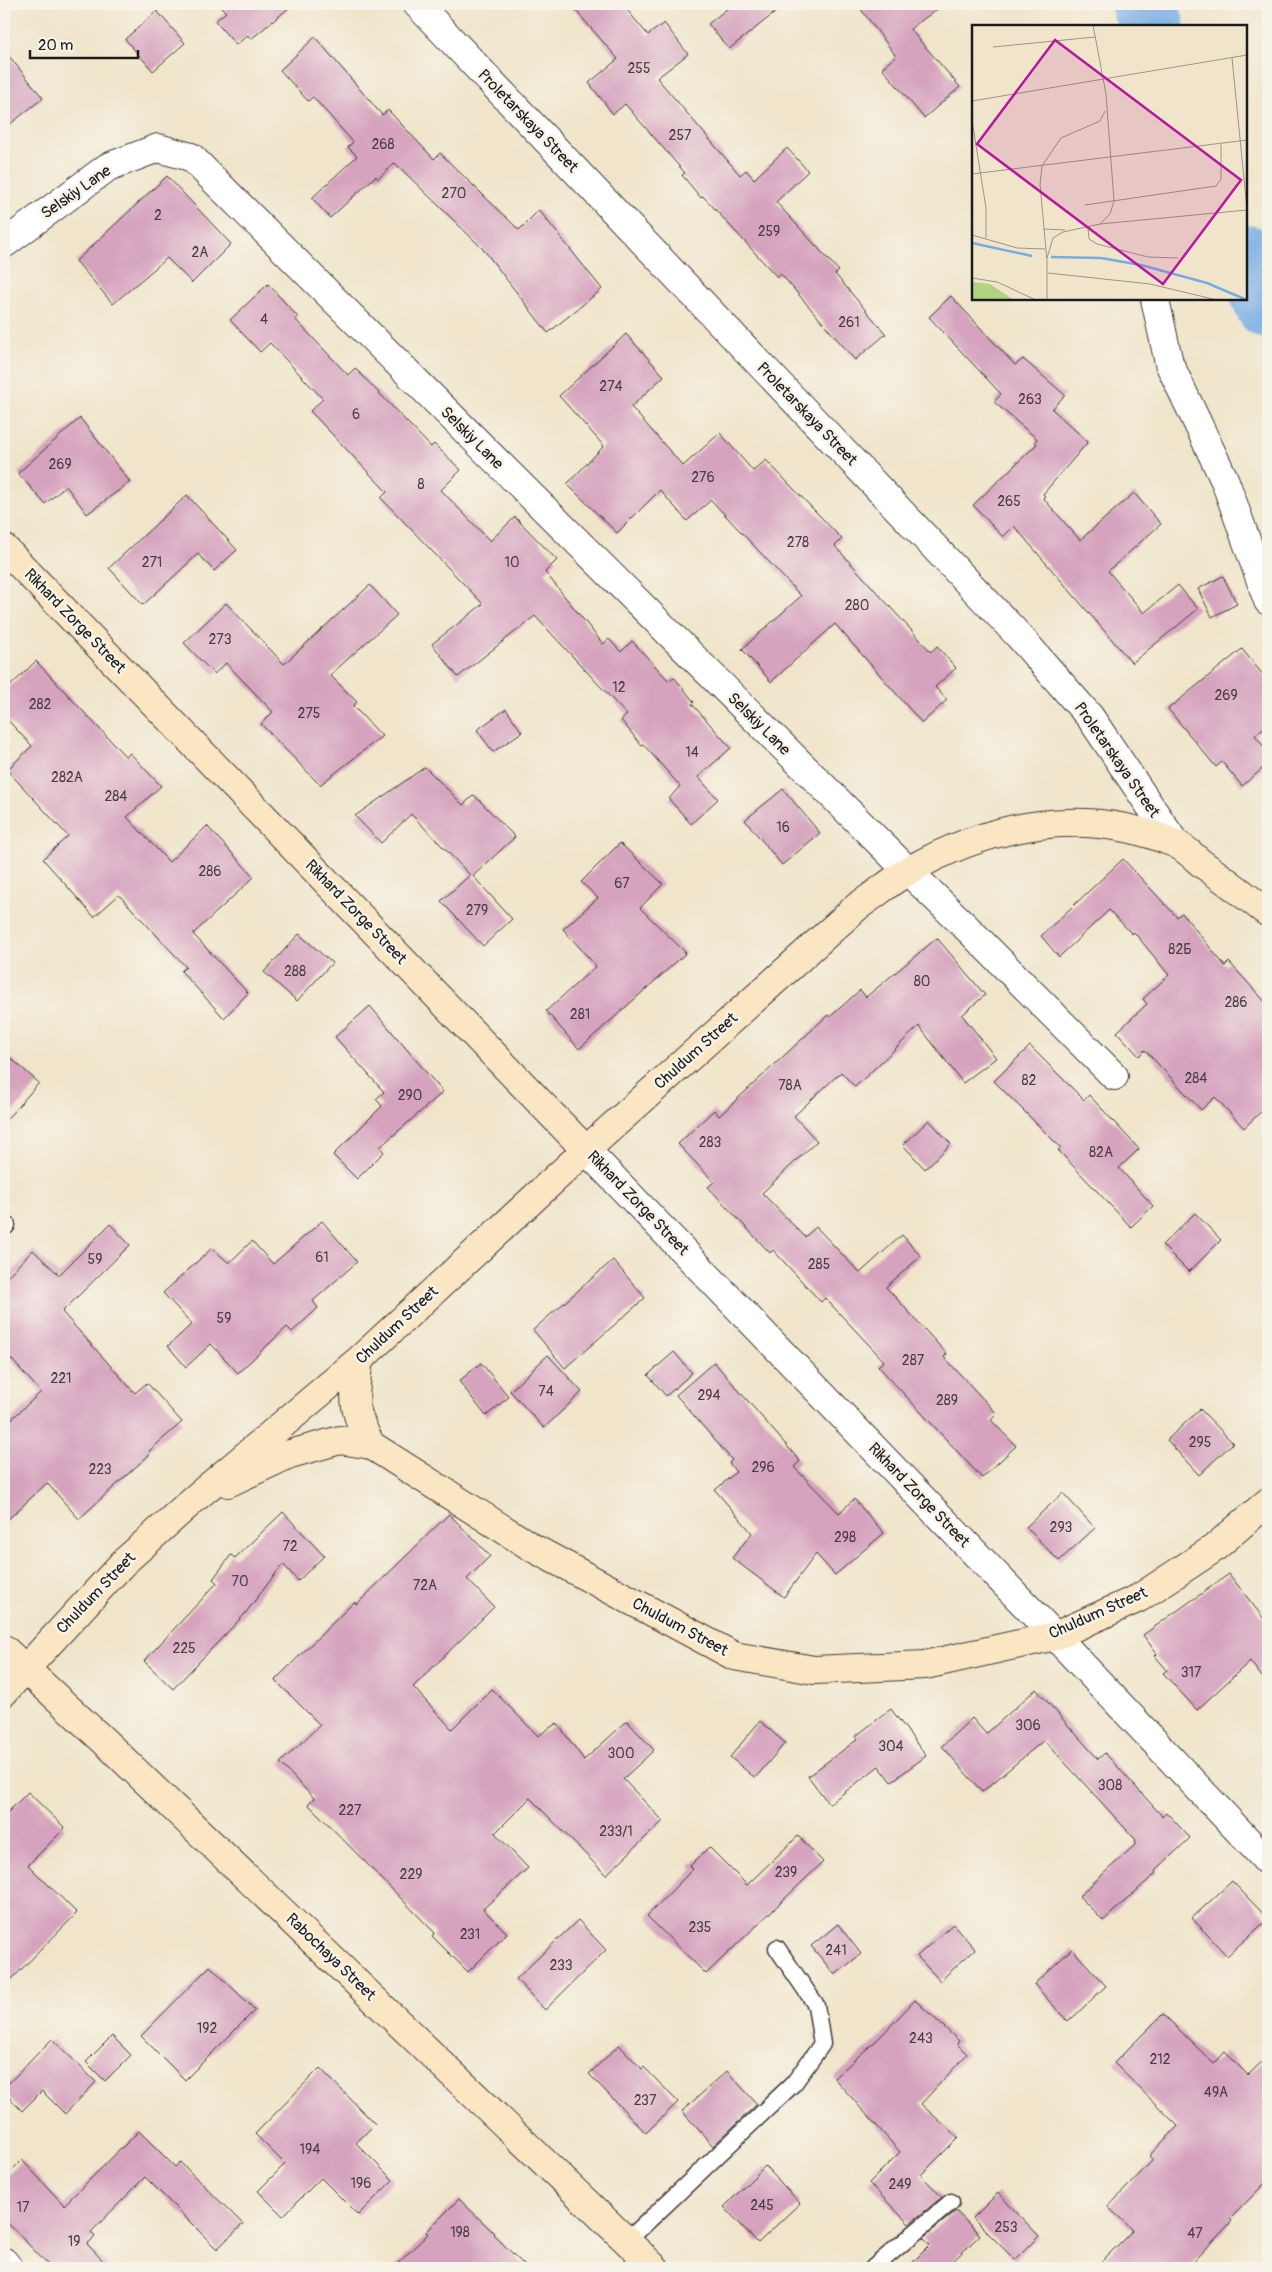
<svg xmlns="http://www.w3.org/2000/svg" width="1272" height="2272" viewBox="0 0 1272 2272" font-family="Pangolin,sans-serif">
<rect width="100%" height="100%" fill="#f7f3e8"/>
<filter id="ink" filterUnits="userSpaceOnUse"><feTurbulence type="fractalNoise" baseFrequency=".02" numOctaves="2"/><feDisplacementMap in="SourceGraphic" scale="10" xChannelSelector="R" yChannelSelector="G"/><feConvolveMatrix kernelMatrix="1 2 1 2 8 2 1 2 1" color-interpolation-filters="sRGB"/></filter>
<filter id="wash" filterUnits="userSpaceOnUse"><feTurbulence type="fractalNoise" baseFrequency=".0096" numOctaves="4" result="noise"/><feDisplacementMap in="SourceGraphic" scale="20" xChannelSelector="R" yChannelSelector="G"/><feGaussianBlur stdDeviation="1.12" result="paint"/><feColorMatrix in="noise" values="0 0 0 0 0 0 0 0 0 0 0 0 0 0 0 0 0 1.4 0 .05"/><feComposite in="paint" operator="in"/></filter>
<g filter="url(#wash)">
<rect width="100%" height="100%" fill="#f0e5cb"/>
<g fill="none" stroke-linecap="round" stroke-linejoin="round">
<path stroke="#76ace4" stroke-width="65" d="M1143,4l9,22
M1246,257l22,49"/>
</g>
<g id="blocks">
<path fill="#d5a3be" d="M218,4h76l-43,35 -3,-4 -12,10 -21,-24 11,-9z
M570,4h52l26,31 16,-12 24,31 -31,24 83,97 6,-5 8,9 33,-31 21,23 -32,31 63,69 -4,3 51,60 -31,26 -75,-87 -3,4 -74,-81 -2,2 -19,-23 3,-2 -60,-69 -12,10 -24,-31 29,-24z
M733,4h53l-57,45 -21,-25z
M857,4h87l-34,25 50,58 -36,31 -42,-50 14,-12z
M157,11l28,32 -32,28 -28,-32z
M315,37l67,78 6,-5 46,49 6,-6 79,77 20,-20 63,79 -54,44 -65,-84 -88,-86 -17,16 -2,-3 -46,42 -18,-20 45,-42 -9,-9 5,-5 -40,-45 -5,4 -28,-31z
M4,50l39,48 -39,31z
M167,176l64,68 -39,39 -25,-25 -54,46 -37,-43z
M268,284l30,33 -3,2 53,56 7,-7 76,79 3,-3 27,26 -20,20 49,51 25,-24 42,43 -12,12 58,72 6,-5 12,13 11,-11 37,40 5,-4 20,25 -2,2 39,44 -33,29 20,22 -27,25 -22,-25 11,-13 -37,-42 -2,1 -20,-25 6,-5 -92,-99 -77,61 -26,-33 51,-40 -102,-106 6,-6 -77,-81 13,-12 -53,-56 -10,9 -30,-32z
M951,296l64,69 8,-6 42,36 -13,14 36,33 -45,52 2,2 -2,2 37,42 54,-47 27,31 -53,47 36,42 34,-28 20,24 -66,54 -118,-137 -11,11 -30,-32 64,-61 -2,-2 2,-3 -43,-37 7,-8 -72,-77z
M626,334l38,42 -33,31 52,59 37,-33 33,38 13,-11 76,79 -7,7 96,106 6,-6 19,22 -21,19 12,13 -25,23 -87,-99 -64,58 -29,-33 59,-53 -90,-96 -24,21 -27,-31 -43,43 -50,-49 37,-38 -45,-50z
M80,418l50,64 -43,32 -21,-28 -21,18 -27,-31z
M187,495l50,55 -23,21 -16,-17 -55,51 -34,-37z
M1223,576l14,28 -25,13 -14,-28z
M370,585l27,30 -67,60 27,27 -4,4 29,30 -62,49 -59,-61 12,-12 -47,-49 -12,11 -30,-31 42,-40 58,61z
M1242,649l26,32v43l-13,11 13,17v12l-26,22 -20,-24 -6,5 -48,-58z
M36,661l90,96 4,-4 31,33 -34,31 42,45 38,-36 47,51 -61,57 55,59 -24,25 -43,-47 5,-4 -67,-72 -25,22 -51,-58 25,-23 -61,-66 25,-24 -28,-30v-24z
M506,709l16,23 -29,20 -16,-22z
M425,767l38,38 11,-10 41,42 -42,39 39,43 -29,27 -42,-45 29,-26 -59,-61 -30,29 -26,-27z
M783,789l37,44 -38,32 -37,-45z
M620,843l43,41 -23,24 46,45 -107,96 -33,-38 50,-45 -33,-37 35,-31 -17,-16z
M1123,859l54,58 5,-4 43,53 4,-4 39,43v100l-24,23 -29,-31 -14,13 -56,-60 -6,6 -22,-24 30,-28 -4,-5 26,-24 -35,-43 -2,2 -23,-24 -50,47 -18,-21z
M299,934l33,29 -35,38 -33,-29z
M937,938l48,57 -23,20 34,43 -33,25 -44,-57 -64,61 -14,-15 -47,44 23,25 -55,52 43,44 11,-10 44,46 42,-38 19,21 -35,31 61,67 -3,3 53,57 -6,6 25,26 -34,32 -104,-112 6,-5 -59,-63 -4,4 -48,-52 -3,3 -62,-66 6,-5 -36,-38 36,-34 5,6 109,-101 2,2 30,-27 6,7z
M370,1006l73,86 -63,55 4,5 -27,27 -24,-24 49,-49 -6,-7 8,-7 -49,-55z
M1030,1046l54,54 5,-5 50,54 -20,19 34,38 -22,21 -73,-77 3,-2 -67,-67z
M4,1052l35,31 -35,39z
M929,1120l22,24 -26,25 -22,-24z
M1195,1213l26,27 -32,32 -27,-27z
M322,1221l35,41 -44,39 5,7 -26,24 -5,-5 -49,46 -27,-29 -25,23 -18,-21 24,-22 -29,-31 49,-45 17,15 23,-22 21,23z
M110,1224l20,21 -68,67 73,81 12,-10 35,39 -33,29 2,2 -72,66 -32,-36 -43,40v-97l37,-34 -37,-41v-71l29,-30 26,25z
M613,1260l32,38 -80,70 -32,-38z
M674,1352l18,21 -26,23 -18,-21z
M548,1355l34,37 -38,36 -34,-37z
M714,1362l86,99 -6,6 45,46 15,-14 30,34 -49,42 -19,-21 -32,43 -52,-39 20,-25 -37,-43 21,-18 -7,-9 3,-3 -56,-65z
M481,1363l28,34 -23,19 -27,-35z
M1200,1409l33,34 -34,32 -32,-35z
M1063,1493l32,35 -36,33 -33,-34z
M283,1512l41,44 -26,25 -15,-17 -39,51 -71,74 -29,-28 73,-78 -4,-4 18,-24 4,3z
M449,1514l41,42 -23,23 27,28 -81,80 39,42 40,-40 46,47 19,-13 27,37 43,-39 27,29 -31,29 40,42 -57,54 -76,-77 -35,35 33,35 -45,41 24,24 -39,39 -36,-36 3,-3 -127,-129 6,-6 -34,-35 40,-38 -45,-45 79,-78 3,2z
M1229,1574l39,50v61l-18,-24 -53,49 -34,-37 4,-3 -12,-14 2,-2 -14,-19z
M1036,1689l62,70 7,-6 57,63 4,-4 24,26 -35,33 1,2 -53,48 -24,-25 57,-52 -1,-2 1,-2 -92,-100 -62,52 -40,-46 30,-28 14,16z
M891,1709l35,47 -35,26 -12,-16 -50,38 -21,-28 50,-37 -2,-3z
M760,1721l25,22 -30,35 -25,-21z
M28,1792l37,36 -37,37 49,48 -73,74v-171z
M798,1836l25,26 -117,112 -59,-58 46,-47 -3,-3 19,-19 38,38z
M1232,1881l36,38 -41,37 -35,-38z
M578,1920l28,30 -61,60 -29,-31z
M838,1924l23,30 -26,21 -24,-29z
M953,1924l22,25 -35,32 -23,-25z
M1072,1949l34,37 -38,36 -34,-38z
M210,1966l45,44 -70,70 -44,-44z
M915,2000l44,41 -2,3 10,10 -46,50 37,34 -37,37 21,22 -33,27 -40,-41 31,-31 -66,-74 45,-40z
M1163,2014l51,50 11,-12 23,23 20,-19v124l-38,39 2,2 -44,47h-93l38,-38 -25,-23 45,-47 -4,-4 29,-30 -64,-63z
M112,2036l19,19 -26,26 -19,-19z
M52,2039l44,43 -31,32 -23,-23 -20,20 -18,-19v-4z
M619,2045l23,24 2,-2 34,35 -32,31 -57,-59z
M320,2068l55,56 -19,19 37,37 -35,35 -37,-37 -38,38 -25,-25 27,-27 -30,-30z
M727,2071l30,33 -44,42 -31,-35z
M139,2131l36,36 5,-5 63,62 -26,25 -72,-72 -54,55 4,5 -8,7 23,24h-59l-47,-49v-41l18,-18 42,45z
M765,2166l35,37 -42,40 -34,-36z
M998,2193l41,43 -24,24 -42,-42z
M459,2199l35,34 -1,1 34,34h-134l35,-34 -2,-2z
M956,2211l24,24 -34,33h-39l23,-23 -7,-7z"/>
</g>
</g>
<g filter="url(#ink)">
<use href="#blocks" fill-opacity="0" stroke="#3c3a36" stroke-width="1"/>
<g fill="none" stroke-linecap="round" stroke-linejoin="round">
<defs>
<path id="lane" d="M4,1228l3,-3
M627,2241l167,-158 28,-39 -6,-39 -39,-57
M873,2268l78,-66"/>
<path id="street" d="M417,4l602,632 71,81 85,126
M4,244l104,-77 50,-19 33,9 717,714 61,59 145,146
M1155,299l14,64 56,118 43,120
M586,1150l469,486 213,226
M4,2262l5,6"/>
<path id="secondary" d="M4,548l582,602
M359,1360c-6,40 -7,49 12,85
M228,1483l62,-29 50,-14 31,5 162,103 201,108 80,14 111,-5 130,-29 84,-38 74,-49 55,-47
M4,1649l100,92 551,527
M4,1692l119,-129 70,-63 166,-140 227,-210 272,-244c17,-11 33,-25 50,-35 82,-47 176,-66 266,-28 10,4 19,13 27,20 23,16 45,33 67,50"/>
</defs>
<use href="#lane" stroke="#3c3a36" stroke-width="19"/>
<use href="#street" stroke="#3c3a36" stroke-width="30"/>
<use href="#secondary" stroke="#3c3a36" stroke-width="30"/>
<use href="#lane" stroke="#fff" stroke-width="16"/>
<use href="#street" stroke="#fff" stroke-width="28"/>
<use href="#secondary" stroke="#fbe6c4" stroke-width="28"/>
</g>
</g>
<g text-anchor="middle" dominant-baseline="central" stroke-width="5" stroke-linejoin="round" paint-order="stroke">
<g font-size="14" fill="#4a3e44">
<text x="639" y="68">255</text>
<text x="680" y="135">257</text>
<text x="383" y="144">268</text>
<text x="454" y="193">270</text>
<text x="158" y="215">2</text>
<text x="769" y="231">259</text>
<text x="200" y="252">2А</text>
<text x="264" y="319">4</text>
<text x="849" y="322">261</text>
<text x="611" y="386">274</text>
<text x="1030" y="399">263</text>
<text x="356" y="414">6</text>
<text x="60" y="464">269</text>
<text x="703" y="477">276</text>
<text x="421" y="484">8</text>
<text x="1009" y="501">265</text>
<text x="798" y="542">278</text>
<text x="152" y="562">271</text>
<text x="512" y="562">10</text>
<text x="857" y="605">280</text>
<text x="220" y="639">273</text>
<text x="619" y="687">12</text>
<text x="1226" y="695">269</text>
<text x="40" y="704">282</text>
<text x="309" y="713">275</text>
<text x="692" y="752">14</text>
<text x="67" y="777">282А</text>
<text x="116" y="796">284</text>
<text x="783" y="827">16</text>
<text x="210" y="871">286</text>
<text x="622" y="883">67</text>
<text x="477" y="910">279</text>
<text x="1180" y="949">82Б</text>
<text x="295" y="971">288</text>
<text x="922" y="981">80</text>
<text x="1236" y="1002">286</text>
<text x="580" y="1014">281</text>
<text x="1196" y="1078">284</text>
<text x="1029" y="1080">82</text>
<text x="790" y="1085">78А</text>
<text x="410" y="1095">290</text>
<text x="710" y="1142">283</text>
<text x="1101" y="1152">82А</text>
<text x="322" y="1257">61</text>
<text x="95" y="1259">59</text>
<text x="819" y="1264">285</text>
<text x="224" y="1318">59</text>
<text x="913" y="1360">287</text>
<text x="61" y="1378">221</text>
<text x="546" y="1391">74</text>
<text x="709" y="1395">294</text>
<text x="947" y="1400">289</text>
<text x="1200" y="1442">295</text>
<text x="763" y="1467">296</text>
<text x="100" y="1469">223</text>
<text x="1061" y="1527">293</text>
<text x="845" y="1537">298</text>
<text x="290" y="1546">72</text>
<text x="240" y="1581">70</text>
<text x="425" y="1585">72А</text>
<text x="184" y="1648">225</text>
<text x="1191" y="1672">317</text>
<text x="1028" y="1725">306</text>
<text x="891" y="1746">304</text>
<text x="621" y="1753">300</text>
<text x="1110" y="1785">308</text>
<text x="350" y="1810">227</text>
<text x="616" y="1831">233/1</text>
<text x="786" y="1872">239</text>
<text x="411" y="1874">229</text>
<text x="700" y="1927">235</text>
<text x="470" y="1934">231</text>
<text x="836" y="1950">241</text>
<text x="561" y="1965">233</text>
<text x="207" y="2028">192</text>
<text x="921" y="2038">243</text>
<text x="1160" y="2059">212</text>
<text x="1216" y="2092">49А</text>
<text x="645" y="2100">237</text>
<text x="310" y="2149">194</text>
<text x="361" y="2183">196</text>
<text x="900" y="2184">249</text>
<text x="762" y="2205">245</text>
<text x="23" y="2207">17</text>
<text x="1006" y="2227">253</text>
<text x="460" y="2232">198</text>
<text x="1195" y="2233">47</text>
<text x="74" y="2241">19</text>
</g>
<g font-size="16" fill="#1c1c1c" stroke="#f7f3e8">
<text transform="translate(528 121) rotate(46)">Proletarskaya Street</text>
<text transform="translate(76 192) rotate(-35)">Selskiy Lane</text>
<text transform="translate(807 414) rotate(46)">Proletarskaya Street</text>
<text transform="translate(472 438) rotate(45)">Selskiy Lane</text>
<text transform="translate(75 621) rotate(46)">Rikhard Zorge Street</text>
<text transform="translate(759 724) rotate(45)">Selskiy Lane</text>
<text transform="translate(1117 760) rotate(55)">Proletarskaya Street</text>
<text transform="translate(356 912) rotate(46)">Rikhard Zorge Street</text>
<text transform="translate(696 1051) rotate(-42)">Chuldum Street</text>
<text transform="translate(638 1203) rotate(46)">Rikhard Zorge Street</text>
<text transform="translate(397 1325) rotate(-43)">Chuldum Street</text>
<text transform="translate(919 1495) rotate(46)">Rikhard Zorge Street</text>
<text transform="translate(96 1593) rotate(-46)">Chuldum Street</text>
<text transform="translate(1098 1613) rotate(-24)">Chuldum Street</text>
<text transform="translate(680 1627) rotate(28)">Chuldum Street</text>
<text transform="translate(331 1957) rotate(44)">Rabochaya Street</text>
</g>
</g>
<g transform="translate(972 25)">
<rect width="275" height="275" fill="#f0e5cb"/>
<path d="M0,257l18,2 24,16h-42z" fill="#b1d57e"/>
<path fill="none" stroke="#76ace4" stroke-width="2.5" d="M0,218l60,13M79,232l50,1 40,7 66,18 40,17"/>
<path fill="none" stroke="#9b9585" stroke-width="1" d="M21,22l102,-10M260,33l15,151M0,76l275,-46M0,95l14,88v30M0,149l275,-34M113,180l131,-19 5,-7v-35M128,199l147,-14M116,203l1,11 8,5 51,13 30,1M71,204l22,1M0,210l45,13 28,1M75,233l6,-20 10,-6 37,-8 10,-10 4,-13 -8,-107 -13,-69M76,248l102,11 67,16M0,253l25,4 39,18M75,275v-39l-7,-77 2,-18 19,-28 39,-17 5,-10"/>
<path fill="#b5179e" fill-opacity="0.15" stroke="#b5179e" stroke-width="2.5" d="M83,15l186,140 -78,104 -186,-140z"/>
<rect width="275" height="275" fill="none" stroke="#1c1c1c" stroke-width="2.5"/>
</g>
<rect width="1272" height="2272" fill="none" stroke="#f7f3e8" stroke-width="20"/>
<path d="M30 50v8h108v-8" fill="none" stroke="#1c1c1c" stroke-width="2.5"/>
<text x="38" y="50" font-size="15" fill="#1c1c1c" stroke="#f7f3e8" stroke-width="4" paint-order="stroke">20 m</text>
</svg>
